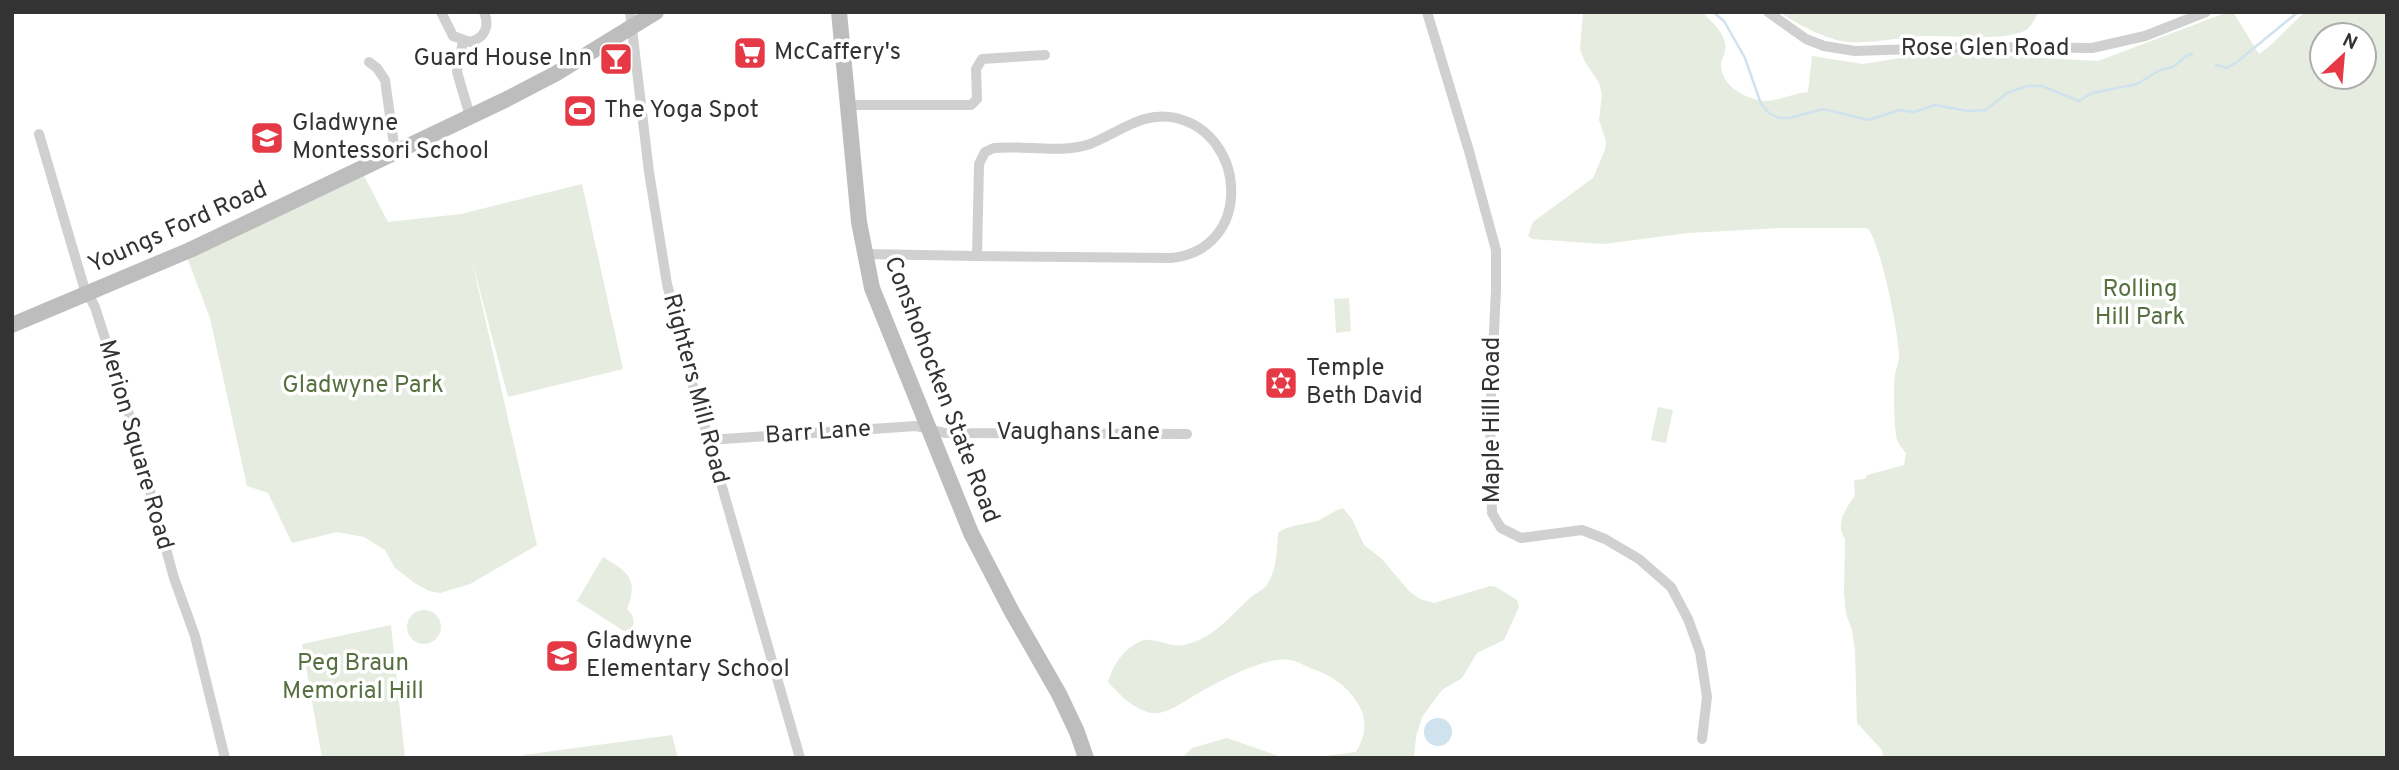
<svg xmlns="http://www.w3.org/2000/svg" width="2399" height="770" viewBox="0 0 2399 770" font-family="Overpass,sans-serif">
<rect width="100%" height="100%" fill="#fff"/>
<path fill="#e6ecdf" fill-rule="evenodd" d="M1583,12h120c9,11 18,16 22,31 2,8 -3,14 -4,22 0,21 25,34 43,36 11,1 30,-8 44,-9l4,-36 51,8 75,-12 160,9 130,-49h5l26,42c17,-12 30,-28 46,-42h82v746h-504l-1,-8 -25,-27 -2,-72 -3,-21 -6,-16 -2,-22 1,-53c-11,-16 2,-31 10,-44l-1,-15 11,-1 2,-4 37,-10 2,-12c-3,-4 -7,-8 -9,-13 -3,-12 -4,-53 -2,-66 1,-5 3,-10 4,-16 1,-19 -19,-120 -32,-130h-85l-93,5 -86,11 -71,-5 -4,-3 5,-14 60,-44 12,-28 1,-9 -7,-21 3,-26 -3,-11 -15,-23 -4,-11zM2322,35h42v42h-42z
M1780,12h258c-3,7 -6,14 -12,18 -21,12 -77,5 -102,6 -25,1 -50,8 -75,6 -20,-1 -53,-18 -69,-30z
M364,176l24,46 73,-8 121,-30 41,185 -115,28 -37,-140 66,288 -67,39 -30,9 -11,-2 -13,-7 -21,-16 -10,-18 -21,-13 -27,-5 -45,11 -24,-50 -21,-7 -37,-168 -24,-63z
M1349,298l2,33 -15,2 -2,-34z
M1658,407l15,3 -7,33 -15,-3z
M1343,508l9,11 12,26 17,13 28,33 11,8 14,4 56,-17 6,1 21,13 2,7 -15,33 -27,13 -15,25 -20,12 -20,27 -6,20 -2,21h-105l47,-6c10,-17 12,-33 1,-50 -12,-18 -26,-27 -47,-34 -6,-3 -13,-7 -20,-8 -26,-4 -72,22 -95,35 -12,7 -28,20 -44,18 -18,-4 -31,-18 -43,-31 5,-17 15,-33 33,-41 12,-5 29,7 42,4 30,-6 45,-27 66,-46 5,-5 13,-8 17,-13 11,-14 11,-37 12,-53 11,-9 26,-8 39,-12 9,-4 16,-10 26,-13z
M603,557c25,15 36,22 24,52l5,5 2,9 -3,6 -7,2 -47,-30z
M407 627a17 17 0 1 1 34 0a17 17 0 1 1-34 0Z
M391,625l14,133h-83l-20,-114z
M672,735l6,23h-154l-1,-3z
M1227,738l57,20h-102l10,-10z"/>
<path fill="#cfe2ee" d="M1424 732a14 14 0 1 1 28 0a14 14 0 1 1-28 0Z"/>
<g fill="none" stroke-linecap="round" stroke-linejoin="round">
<path stroke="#cfe2ee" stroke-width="2.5" d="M1713,12l11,9 21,37 16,46 8,9 10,5h11l33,-9 46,11 30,-10 15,2 21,-7 33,6 18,-1 21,-17 20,-7h15l37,15 13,-8 45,-9 23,-14 13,-3 13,-11 6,-2
M2216,65l11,3 11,-7 60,-49"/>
<path stroke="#d0d0d0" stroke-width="10" d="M441,12l12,24 17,6c15,-4 20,-16 14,-30
M630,12l19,160 18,112 20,81 113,393
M1427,12l42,139 27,99v40l-6,127 2,96 9,15 20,10 61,-8 23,9 34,20 32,28 17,32 12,33 7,45 -5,42
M1768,12l38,27 18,7 31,5 118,-4 119,1 53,-12 61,-24
M463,41l-6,31 13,44
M369,62l8,6 8,12 10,72
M848,105h123l6,-6 -1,-30 6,-10 63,-4
M39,134l45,153 11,20 32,100 47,171 21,58 30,122
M864,254l113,2 2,-92 6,-12 9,-4c31,-3 66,6 96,-4 29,-11 53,-34 86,-26 72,17 77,132 -5,140l-194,-2
M708,440l208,-14 29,7 242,1"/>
<path stroke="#bdbdbd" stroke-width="16" d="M839,12l20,210 13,66 99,245 41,79 47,82 18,38 9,26
M12,325l178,-75 315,-150 50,-26 101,-62"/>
</g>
<defs>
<symbol id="supermarket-square" viewBox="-11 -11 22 22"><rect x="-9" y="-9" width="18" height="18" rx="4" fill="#e63946" stroke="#fff"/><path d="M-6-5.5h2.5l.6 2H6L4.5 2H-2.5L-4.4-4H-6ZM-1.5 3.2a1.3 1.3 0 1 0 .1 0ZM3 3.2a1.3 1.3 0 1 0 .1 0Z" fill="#fff"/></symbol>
<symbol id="bar-square" viewBox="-11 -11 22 22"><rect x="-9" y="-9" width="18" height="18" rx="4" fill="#e63946" stroke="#fff"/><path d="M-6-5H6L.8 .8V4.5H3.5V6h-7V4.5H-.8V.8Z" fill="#fff"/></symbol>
<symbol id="stadium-square" viewBox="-11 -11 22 22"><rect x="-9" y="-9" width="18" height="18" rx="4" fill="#e63946" stroke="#fff"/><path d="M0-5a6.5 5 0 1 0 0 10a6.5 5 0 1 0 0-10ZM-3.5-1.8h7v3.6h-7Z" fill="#fff"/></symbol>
<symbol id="school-square" viewBox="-11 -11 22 22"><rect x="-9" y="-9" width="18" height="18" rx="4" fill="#e63946" stroke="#fff"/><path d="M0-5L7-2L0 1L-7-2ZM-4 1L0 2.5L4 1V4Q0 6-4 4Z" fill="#fff"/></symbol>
<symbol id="synagogue-square" viewBox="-11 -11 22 22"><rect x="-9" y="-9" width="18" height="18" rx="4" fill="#e63946" stroke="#fff"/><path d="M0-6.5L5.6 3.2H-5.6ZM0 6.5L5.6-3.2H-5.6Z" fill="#fff"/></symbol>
</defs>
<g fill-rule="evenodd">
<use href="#supermarket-square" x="731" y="34" width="38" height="38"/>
<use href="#bar-square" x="597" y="40" width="38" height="38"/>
<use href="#stadium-square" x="561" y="92" width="38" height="38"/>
<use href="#school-square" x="248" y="119" width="38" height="38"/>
<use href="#synagogue-square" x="1262" y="364" width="38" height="38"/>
<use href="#school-square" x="543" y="637" width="38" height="38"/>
</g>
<g text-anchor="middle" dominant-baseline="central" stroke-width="7" stroke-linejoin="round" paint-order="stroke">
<g font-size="24" fill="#333" stroke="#fff">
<text x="1985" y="49">Rose Glen Road</text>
<text transform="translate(178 228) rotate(-24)">Youngs Ford Road</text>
<text transform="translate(695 389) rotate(75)">Righters Mill Road</text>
<text transform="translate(941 390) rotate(69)">Conshohocken State Road</text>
<text transform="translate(1493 420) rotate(-90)">Maple Hill Road</text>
<text transform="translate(818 433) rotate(-4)">Barr Lane</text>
<text x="1078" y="433">Vaughans Lane</text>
<text transform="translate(135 445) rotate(74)">Merion Square Road</text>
</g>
<g font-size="24" fill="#333" stroke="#fff" text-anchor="start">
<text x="774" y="53">McCaffery's</text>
<text x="592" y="59" text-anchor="end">Guard House Inn</text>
<text x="604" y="111">The Yoga Spot</text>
<text x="292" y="124">Gladwyne<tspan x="292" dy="28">Montessori School</tspan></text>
<text x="1306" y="369">Temple<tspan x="1306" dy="28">Beth David</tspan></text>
<text x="586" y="642">Gladwyne<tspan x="586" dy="28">Elementary School</tspan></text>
</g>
<g font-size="24" fill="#56703f" stroke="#fff">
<text x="2140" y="290">Rolling<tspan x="2140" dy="28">Hill Park</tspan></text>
<text x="363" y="386">Gladwyne Park</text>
<text x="353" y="664">Peg Braun<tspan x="353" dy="28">Memorial Hill</tspan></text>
</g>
</g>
<rect width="2399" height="770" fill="none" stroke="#333333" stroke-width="28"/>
<g transform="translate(2343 56) rotate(26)"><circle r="33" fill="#ffffff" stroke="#adadad" stroke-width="2"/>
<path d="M0-5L12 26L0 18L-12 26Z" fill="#e63946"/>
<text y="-10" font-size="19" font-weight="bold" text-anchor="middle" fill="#333333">N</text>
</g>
</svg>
